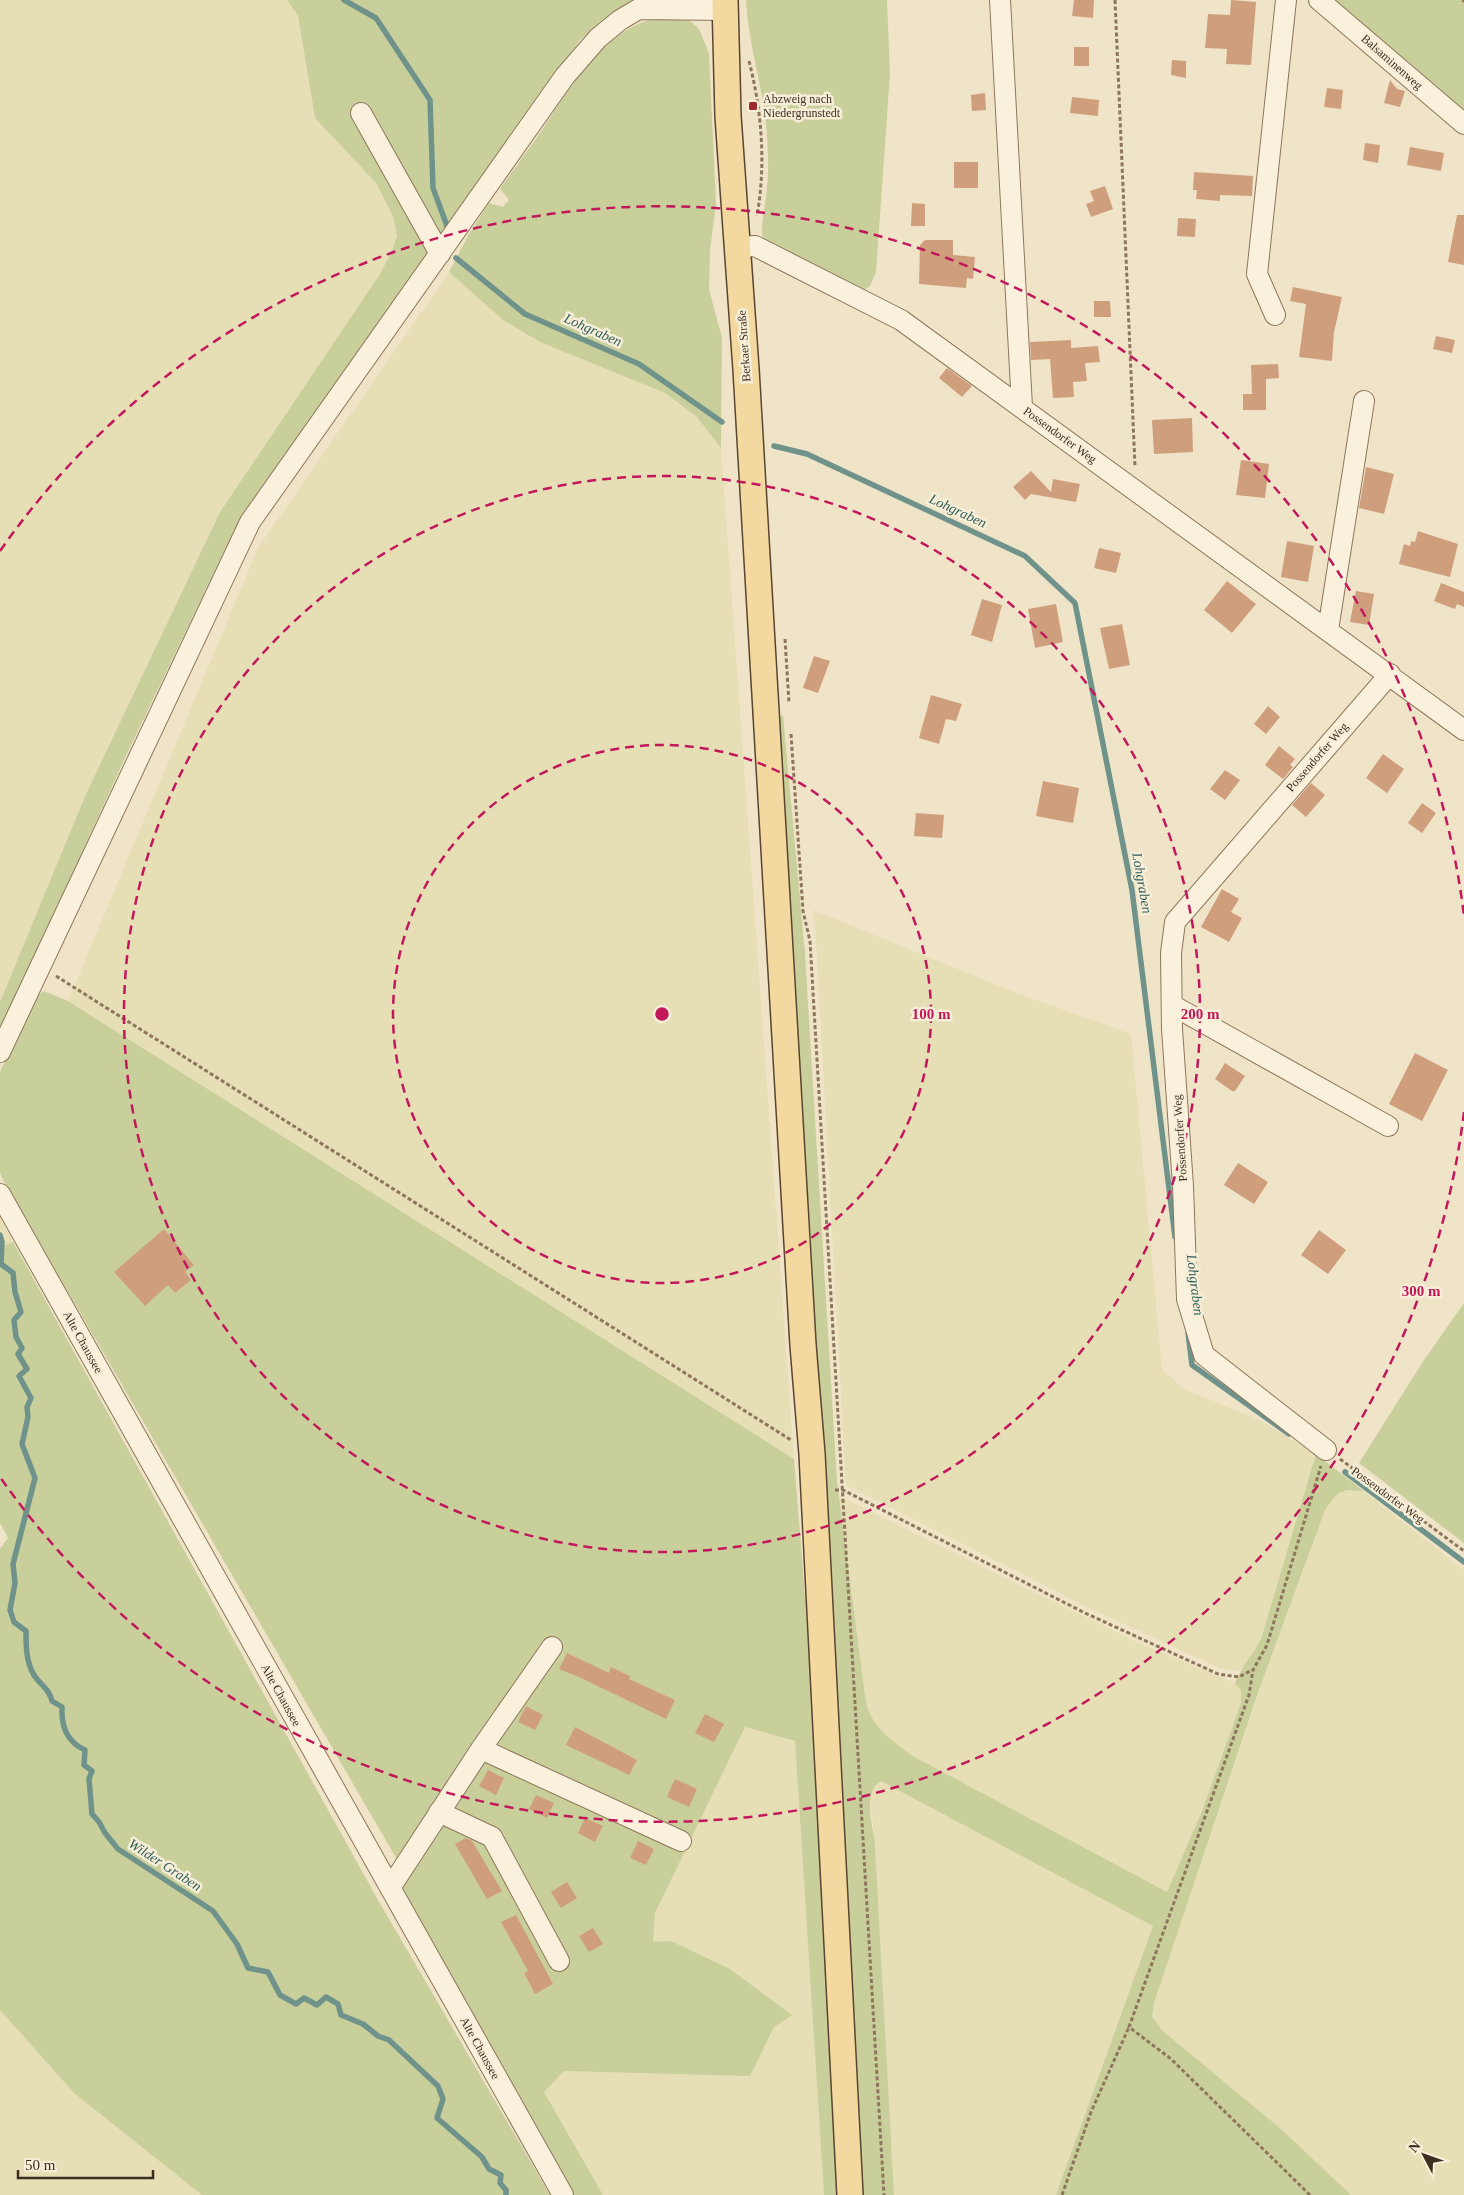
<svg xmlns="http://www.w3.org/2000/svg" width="1464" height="2195" viewBox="0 0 1464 2195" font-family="Georgia,serif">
<rect width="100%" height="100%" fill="#f0e4c8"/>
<path fill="#e6deb5" d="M0,0h287l11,16 17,102 61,65 17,33 4,20 -6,17 -11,21 -160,238 -134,282 -86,208z
M449,272l54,48 37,22 125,51 31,23 25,32 73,1011 -726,-458 190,-453z
M813,910l201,82 117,42 31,335 20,19 81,34 53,32 -55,185 -9,18 -12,14 -21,-3 -132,-61 -241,-122 -31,-562z
M0,1217l13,25 -13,5z
M1350,1488l15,4 99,78v625h-113l-70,-66 -118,-98 -11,-14 2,-14 102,-305 69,-188 10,-14z
M839,1496l302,148 94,39 6,8v12l-39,108 -35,82 -256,-138 -32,-25 -9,-13 -4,-14z
M745,1727l50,14 29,454h-221l-59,-103 20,-21 186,4 24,-48 17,-12 -61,-46 -59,-28 -18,2 2,-30z
M881,1781l272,145 -97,269h-162l-19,-351 -5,-50 7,-11z
M0,2010l74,83 128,102h-202z"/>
<path fill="#c9cf9b" d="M287,0h347l-33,21 -21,19 -339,476 -117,244 -124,273v-31l86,-208 134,-282 160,-238 11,-21 6,-17 -4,-20 -17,-33 -61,-65 -17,-102z
M746,0h141l3,74 -14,198 -6,14 -6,4 -9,-2 -92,-48c-3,-19 3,-35 4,-53 2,-20 1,-42 -1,-62 -4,-42 -18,-83 -20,-125z
M1308,0h156v135z
M673,18l17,3 9,8 10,24 7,150 -6,48 -1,38 13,49 -1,110 -25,-32 -31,-23 -125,-51 -37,-22 -54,-48 19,-36 21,-33 14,4 6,-7 -9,-11c14,-21 30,-41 44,-62 25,-38 61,-98 110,-108 6,-1 13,-1 19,-1z
M783,715l22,239 32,527 29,222c8,27 24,35 45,52l256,137 35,-81 39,-108v-12l-6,-8c6,-16 18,-28 26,-44l55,-185 49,38c-23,-5 -27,-1 -40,18l-69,188 -102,305 -2,14 11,14 118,98 70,66h-295l97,-269 -272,-145c-19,11 -8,45 -6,63l19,351h-31l-25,-459 -60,-1018z
M44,991l24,10 726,458 23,285 23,451h-16l-29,-454 -50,-14 -90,186 -2,29 18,-1 59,28 62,46 -18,12 -24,49 -186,-5 -20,21 59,103h-30l-177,-311 3,-21 -397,-685 -2,-5v-101l35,-75z
M13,1242l365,658 172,295h-348l-128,-102 -74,-83v-461l8,-11 -8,-15v-276z
M1464,1303v240l-105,-80 65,-103z"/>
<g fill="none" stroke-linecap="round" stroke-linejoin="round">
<path stroke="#6f938a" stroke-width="5.5" d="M344,0l32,18 54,82 3,88 14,38
M456,258l69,56 114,50 83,58
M774,446l33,8 218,102 50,47 57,287 43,347
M0,1235l2,7 -1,22 12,9 2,19 6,20 -7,8 2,17 6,11 -4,6 9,15 -8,7 12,22 -4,9 1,10 -6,27 13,34 -22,86 2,19 -5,27 4,12 12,9c0,15 0,31 8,44 6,10 15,13 18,26l10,6c-1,19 5,35 23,43l-1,15 8,6 -3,8 3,35 7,8 6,11 13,16 95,62 24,33 11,24 20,4 12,23 16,9 8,-6 13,7 9,-8 12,7 3,11 22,9 15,12 11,4 49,46 5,13 -6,19 45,39 7,12 12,6 -1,8 6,7v5
M1188,1333l4,32 97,69
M1345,1472l119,90"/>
</g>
<path fill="#cf9f7d" d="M1074,0h20l-1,18 -21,-2z
M1231,0l25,2 -5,63 -25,-1 1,-15 -22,-1 3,-34 22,1z
M1074,47h15v19h-15z
M1172,60l14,1v17l-15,-3z
M1390,80l7,9 8,2 -5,16 -16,-4z
M1327,88l16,2 -2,19 -17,-2z
M985,93l1,17 -14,1 -1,-16z
M1072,97l27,3 -1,16 -28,-3z
M1365,143l15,2 -2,18 -15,-3z
M1410,147l34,6 -3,18 -34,-6z
M954,162h24v26h-24z
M1194,172l59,4 -1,20 -32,-1v6l-24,-2 1,-9h-4z
M1105,186l8,23 -22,8 -5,-13 8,-3 -4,-10z
M912,203l13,1v22h-14z
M1457,215h7v50l-16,-3z
M1178,218l18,1 -1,18 -18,-1z
M925,240h28v15l22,2 -2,22 -6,-1 -1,10 -47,-4 1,-39z
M1293,287l49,10 -8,35 -2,29 -33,-4 7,-53 -16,-3z
M1094,301h16l1,16h-17z
M1436,336l19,4 -3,13 -19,-4z
M1071,340v8l27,-2 2,16 -15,1 2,18 -14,1 1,15 -21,1 -3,-39 -19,1 -1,-18z
M1278,364l1,14 -13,1v31h-23v-16h9l-1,-29z
M947,368l25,18 -10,11 -23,-19z
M1192,418l1,34 -39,2 -2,-34z
M1241,460l28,4 -4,34 -29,-3z
M1366,467l28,7 -10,40 -25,-6z
M1031,471l20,21 2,-13 27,5 -4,18 -45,-8 -6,6 -12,-13z
M1418,531l40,13 -8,33 -51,-13 5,-20 6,2 1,-5 4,1z
M1287,541l27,5 -6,36 -27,-5z
M1099,548l22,5 -5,20 -22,-5z
M1227,581l29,23 -24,29 -28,-23z
M1441,583l23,9v15l-7,-3 -2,5 -21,-8z
M1356,591l18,3 -5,31 -19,-3z
M982,599l20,6 -10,37 -21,-7z
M1056,604l7,38 -28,6 -7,-39z
M1122,624l8,41 -21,4 -9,-41z
M814,656l16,5 -12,32 -15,-5z
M931,695l31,9 -6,17 -10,-2 -7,25 -20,-6z
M1268,706l12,11 -14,17 -12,-10z
M1279,746l16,13 -5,6 3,2 -10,12 -18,-14z
M1383,754l21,15 -17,24 -21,-15z
M1225,770l15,10 -15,20 -15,-11z
M1043,781l36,7 -6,35 -37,-7z
M1311,783l14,12 -19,22 -14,-12z
M1422,803l14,10 -14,20 -14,-10z
M916,813l28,2 -2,23 -28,-2z
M1222,889l17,10 -8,13 11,6 -13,24 -28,-15z
M1415,1053l33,17 -26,51 -33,-17z
M1225,1063l20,13 -10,15h-3l-17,-12z
M1238,1163l30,19 -14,22 -30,-19z
M164,1229l30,36 -9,7 6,8 -16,13 -7,-8 -23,21 -31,-34z
M1319,1230l27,20 -18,24 -27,-19z
M567,1653l42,20 2,-6 19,9 -1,3 46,21 -9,19 -85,-41 -22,-9z
M526,1706l17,9 -8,15 -17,-8z
M705,1714l19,10 -10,18 -19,-9z
M575,1727l62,33 -8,15 -63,-30z
M488,1770l16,8 -8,17 -17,-9z
M675,1779l22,10 -8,18 -22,-10z
M536,1795l18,8 -7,15 -18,-9z
M585,1818l18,8 -8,16 -17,-9z
M466,1838l6,3 30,50 -15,8 -32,-55z
M638,1841l16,8 -8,16 -16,-7z
M567,1882l10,16 -16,10 -10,-16z
M516,1915l37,69 -18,10 -11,-21 4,-2 -27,-49z
M593,1928l10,16 -14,8 -10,-16z"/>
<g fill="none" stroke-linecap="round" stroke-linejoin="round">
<defs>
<path id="minor" d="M1000,0l22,407
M1319,0l145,124
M640,9l85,1
M361,113l79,141
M738,247l17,-1 146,74 563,410
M1275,315l-18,-41 29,-274
M1328,630l36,-229
M1172,1005l216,121
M0,1052l250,-530 315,-446 33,-38 22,-18 34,-20
M0,1194l563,1001
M1326,1450l-122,-95 -17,-56 -4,-113 -11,-157 -1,-76 4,-31 215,-248
M481,1749l200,92
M439,1812l53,25 67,124
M390,1888l91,-139 71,-102"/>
<path id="major" d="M725,0l3,116 18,253 57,976 9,109 38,741"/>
</defs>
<use href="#minor" stroke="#8d765c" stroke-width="22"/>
<use href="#major" stroke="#5b4430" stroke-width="28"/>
<path stroke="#8d765c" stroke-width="3" stroke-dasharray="4 2.5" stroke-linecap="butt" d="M1115,0l20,467
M1463,0l1,2
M749,61c13,51 17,103 8,155
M785,639l4,64
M791,734l12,177 7,30 74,1254
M56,976l735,464
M1340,1459l124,92
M835,1490h8l242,123 133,61 21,3 13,-7
M1062,2195l29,-83 38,-85
M1310,2195l-139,-136 -42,-32 120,-332 4,-25 14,-25 54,-179"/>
<use href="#minor" stroke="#faf1dc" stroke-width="20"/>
<use href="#major" stroke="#f3d9a0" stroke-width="25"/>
</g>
<g fill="none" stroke="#c2185b" stroke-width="2.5" stroke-dasharray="9 6">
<circle cx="662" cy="1014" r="269"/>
<circle cx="662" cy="1014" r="538"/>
<path d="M1464 1112A808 808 0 0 1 0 1477M0 551A808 808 0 0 1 1464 916"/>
</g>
<rect fill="#9e2a2b" stroke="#f7eed8" stroke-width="2" x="748" y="101" width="10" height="10" rx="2.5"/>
<g text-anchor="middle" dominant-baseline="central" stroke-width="5" stroke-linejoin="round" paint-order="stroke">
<g font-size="12" fill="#3d2e20" stroke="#f7eed8">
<text transform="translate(1392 62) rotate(41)">Balsaminenweg</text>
<text transform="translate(744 346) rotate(-94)">Berkaer Straße</text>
<text transform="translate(1060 435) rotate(36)">Possendorfer Weg</text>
<text transform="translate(1317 757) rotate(-49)">Possendorfer Weg</text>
<text transform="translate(1180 1138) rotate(-94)">Possendorfer Weg</text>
<text transform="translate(83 1342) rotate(61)">Alte Chaussee</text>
<text transform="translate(1388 1495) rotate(36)">Possendorfer Weg</text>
<text transform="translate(281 1695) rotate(61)">Alte Chaussee</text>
<text transform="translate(480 2048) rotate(61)">Alte Chaussee</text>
</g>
<g font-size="12" fill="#3d2e20" stroke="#f7eed8" text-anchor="start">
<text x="763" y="99">Abzweig nach<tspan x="763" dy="14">Niedergrunstedt</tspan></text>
</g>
<g font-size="14" font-style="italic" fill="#2f5d5a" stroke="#f7eed8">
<text transform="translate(593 330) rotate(24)">Lohgraben</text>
<text transform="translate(958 511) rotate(25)">Lohgraben</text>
<text transform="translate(1142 883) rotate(80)">Lohgraben</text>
<text transform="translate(1195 1285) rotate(83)">Lohgraben</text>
<text transform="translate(165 1865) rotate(33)">Wilder Graben</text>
</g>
</g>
<circle cx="662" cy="1014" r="8" fill="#c2185b" stroke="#f7eed8" stroke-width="2.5"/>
<g font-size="15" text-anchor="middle" font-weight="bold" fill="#c2185b" stroke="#f7eed8" stroke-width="5" stroke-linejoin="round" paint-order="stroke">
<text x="931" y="1019">100 m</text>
<text x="1200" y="1019">200 m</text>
<text x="1421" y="1296">300 m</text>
</g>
<g transform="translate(1424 2155) rotate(311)" stroke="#f7eed8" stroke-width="4" paint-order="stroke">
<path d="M0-4L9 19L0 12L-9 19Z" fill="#3d2e20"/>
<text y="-8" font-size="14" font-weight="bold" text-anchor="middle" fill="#3d2e20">N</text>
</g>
<path d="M18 2170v8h135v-8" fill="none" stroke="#3d2e20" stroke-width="2.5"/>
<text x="25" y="2170" font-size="15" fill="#3d2e20" stroke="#f7eed8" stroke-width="4" paint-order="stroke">50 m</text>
</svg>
